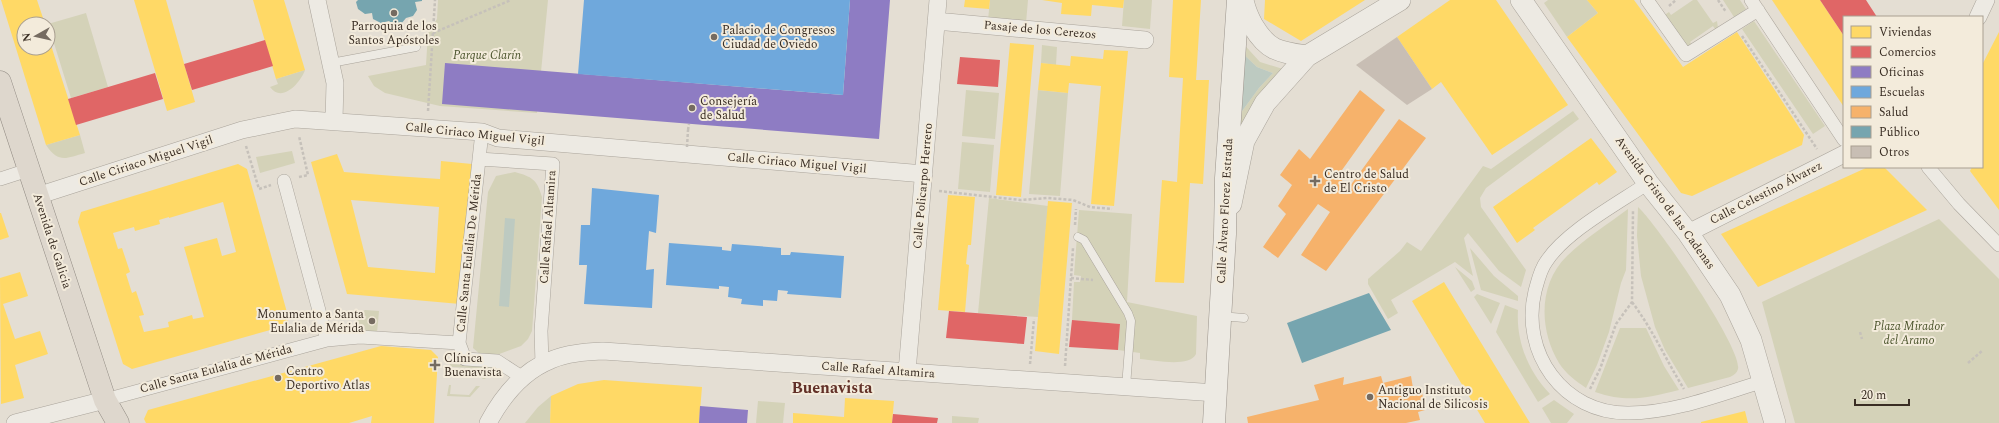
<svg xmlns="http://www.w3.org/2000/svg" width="1999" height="423" viewBox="0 0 1999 423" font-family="Spectral,serif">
<rect width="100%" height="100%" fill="#e4ded3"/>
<path fill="#d4d2b8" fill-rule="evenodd" d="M438,0h110l-11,113 -97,-7 -55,-13 -11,-7 -6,-10 58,-11 2,-32 9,-14z
M990,0h38l-2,23 -38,-3z
M1124,0h28l-2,29 -28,-3z
M1548,0h39l11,13 -31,24 -23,-34z
M1693,0h4l16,23 4,-2 1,7 -3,1 -2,-3 -23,16 2,3 -4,2 -22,-29v-4l3,-2 2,3z
M1723,0h17l6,9 -12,8z
M86,13l22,74 -37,11 -23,-74z
M1754,21l71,105 -12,8 -71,-105z
M1239,39l21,23 23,7 -28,31 -22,40zM1240,51l17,16 16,6 -14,15 -19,26z
M1042,45l15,2 -1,18 -15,-2z
M305,70c-4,12 -23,34 -35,17l8,-3 -2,-5z
M966,90l33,3 -4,46 -33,-3z
M1038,90l30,3 -8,103 -31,-2z
M1573,111l6,8 -93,69 -6,10 1,9 45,63 -5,17 -22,-16 -31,-38 -4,5 9,38 -18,-14 -64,38 7,13 -10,6 -20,-35v-5l32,-28 7,-9 14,9 62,-85 8,3z
M80,135l5,18c-19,5 -26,11 -39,-8z
M962,142l32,3 -4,47 -32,-3z
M292,151l3,12 -35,10 -4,-16z
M515,172c17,5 22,7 27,25l-10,134 -4,8 -7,7 -27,10 -13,-1 -8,-7 15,-156 8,-16z
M989,198l59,8 -10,111 -60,-4z
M1638,207c18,16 105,142 100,162 -1,4 -4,6 -8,8l-42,11 -23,-38 -10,-23 -14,-51 -4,-40z
M1628,209l-2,61 -5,13 -12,49 -12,33 -11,23c-10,-7 -20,-14 -27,-25 -20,-33 -21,-79 8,-107 18,-18 41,-32 61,-47z
M1079,210l53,4 -5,88 70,14 -1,38c-7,14 -42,6 -56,5v-6l-22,-3 2,-26 -48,-4 2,-38h6l1,-6 -7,-1z
M1939,219l60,60v144h-204l-33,-121z
M1470,248l24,28 24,20v5l-37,-11z
M1455,267l17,14 3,8 -4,3z
M1477,294l23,9 -9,21 -17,-27z
M1505,305l13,5c-2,31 10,61 32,84l-12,8 -42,-70z
M365,310l14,1 -2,22 -13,-1 -7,-5 -1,-11z
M1620,328h26l18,38 15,24c-33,8 -51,13 -84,2z
M450,364l45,3 -10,12h-3l7,-10 -37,-2 -1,9h-2z
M449,385h2l-1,9 19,1 7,-9h4l-10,11 -23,-1z
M551,396l-1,27h-25l13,-16z
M1554,400l20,14 -7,9h-16l-9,-15z
M758,401l27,2 -2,20h-27z
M952,416l27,2 -1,5h-26z"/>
<path fill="#bdcac1" d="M1240,51l17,16 16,6 -14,15 -19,26z
M505,218l10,1 -6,88 -10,-1z"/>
<path fill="#ffd966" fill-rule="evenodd" d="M1,0h36l8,24h-21v24h24v-12l32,99 -34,10z
M134,0h32l29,102 -28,9z
M253,0h31l21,70 -29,9z
M965,0h25l-1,9 -25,-2z
M1042,0h82l-1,8 -31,-3 -1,11 -30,-2 1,-11z
M1173,0h28l-5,80h13l-6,104 -13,-1 -6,100 -29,-1 7,-102 15,2 6,-104 -14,-1z
M1265,0h100l-64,41 -37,-22z
M1450,0h46l72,105 -76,50 -51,-73 -9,7 -35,-52z
M1587,0h47l49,67 54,-35 67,103 -2,10 -110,51 -11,-3 -114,-156 31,-24z
M1772,0h48l24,36v71z
M1999,32v178l-29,-39 2,-4h10v-102z
M1010,43l24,2 -13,152 -25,-2z
M1104,50l24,1 -14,155 -23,-2 10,-118 -32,-3 -1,10 -30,-3 3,-27 29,3 1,-10 32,3z
M1591,138l26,34 -18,13 -2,-3 -64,46 2,2 -18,13 -24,-36z
M337,154l7,18 50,4 46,3 1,-18 31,3 -12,140 -113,-10 -36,-132zM351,200l88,7 -4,66 -67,-6z
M238,164l9,5 41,147v6l-7,5 -149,42 -9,-5 -45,-142 3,-10zM223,202l13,50 -14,4 -5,-18 -33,9 20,70 -11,2 -1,-4 -24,7 1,5 -25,5 -5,-16 5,-1 -8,-24 -4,2 -6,-19 4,-2 -8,-24 -4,1 -5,-16 21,-6 1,4 25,-7 -1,-4 10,-3v1z
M1868,167h16l43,43 -169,77 -37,-53z
M948,195l27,2 -4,48h-3l-2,19 3,1 -4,47 -27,-2z
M1048,201l24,2 -13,151 -24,-3z
M0,213h1l8,24 -9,3z
M20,272l8,24 -25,8 12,35 25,-8 8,23 -33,11 9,33 -23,6 -1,-126z
M1444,282l86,141h-45l-73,-122z
M381,346l50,4 7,7 -4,66h-63l1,-7 -23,7h-203l-2,-4 4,-9z
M604,380l98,7 -3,36h-149l1,-27 27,-12z
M845,398l49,3 -2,22h-99v-10l51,4z
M1745,411l3,12h-47v-1z"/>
<path fill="#e06666" d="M1820,0h46l11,17h-33v19z
M265,40l8,26 -81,24 -8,-26z
M960,57l40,3 -2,27 -41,-3z
M155,73l8,26 -87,26 -8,-26z
M949,311l78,6 -3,27 -78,-6z
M1072,320l48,4 -2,26 -49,-3z
M893,414l45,4 -1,5h-45z"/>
<path fill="#8e7cc3" d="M850,0h40l-11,139 -437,-35 3,-41 398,32z
M700,406l48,4 -1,13h-48z"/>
<path fill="#6fa8dc" d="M584,0h266l-7,95 -265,-21z
M592,188l67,7 -3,38 -7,-2 -3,39 8,-1 -2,39 -68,-4 3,-39h-8l2,-40h9z
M669,243l53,4v3l9,1 1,-7 49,4v7h9l1,-3 53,4 -3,42 -54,-4 1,-3 -10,-1 -1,11 -14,-1v6l-22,-2 1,-5 -14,-2 1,-10 -10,-1v3l-53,-4z"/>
<path fill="#f6b26b" d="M1360,90l25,20 -48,67 13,9 49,-67 27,19 -100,133 -25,-16 29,-43 -12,-8 -40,54 -15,-11 23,-33 -8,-8 14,-21 -12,-10 19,-26 11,10z
M1381,376l2,7 28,-7 3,18 8,-2 3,18 -7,2 2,8 -14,3h-158l-1,-6 72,-17 -5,-15 30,-8 -1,8z"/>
<path fill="#76a5af" d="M358,0h64v1l-7,1 2,8 -4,6 -7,2 -5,6 -7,1 -5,-4 -8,2 -8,-4 -1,-6 -7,1 -7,-5 -2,-7z
M1369,293l22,37 -89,33 -15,-40z"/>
<path fill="#c8beb4" d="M1397,37l35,52 -25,16 -51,-40z"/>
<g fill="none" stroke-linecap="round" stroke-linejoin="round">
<defs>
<path id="service" d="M331,63l85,-16
M1078,237l6,3 44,73 3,8 -5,66
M1220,316l24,2"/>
<path id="pedestrian" d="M1647,0l39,55 72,-45
M1751,0l93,140
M482,132l-23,211 6,16 32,2 26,17
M479,159l74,5 -12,167 1,33
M1928,167l31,37 40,41
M0,179l28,-9
M1648,183c-31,21 -83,49 -102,79 -6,8 -8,19 -11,29 -15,61 28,123 94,122 45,0 92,-19 135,-32
M327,340l33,-3 99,6
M105,400l222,-60 -43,-159"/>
<path id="minor" d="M317,0l18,83 -1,37
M1978,17l8,-17
M936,21l209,19
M37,196l205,-66 53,-11 187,13 16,6 426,36
M1688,233l156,-79
M907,372l31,-372
M15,423l90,-23
M488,423c14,-26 35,-52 63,-63 16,-7 35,-8 52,-9l613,42"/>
<path id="tertiary" d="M1243,0c2,10 5,17 10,26 15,25 26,26 54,30
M1521,0l127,183 40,50 42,62 21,45 24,83
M1231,204l13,-63 21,-38 42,-47 93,-56"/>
<path id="secondary" d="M1214,423l11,-189 1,-56 12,-178"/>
<path id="trunk" d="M0,82l105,318 13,23"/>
</defs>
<use href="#service" stroke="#aaa49b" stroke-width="9"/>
<use href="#pedestrian" stroke="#aaa49b" stroke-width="14"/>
<use href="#minor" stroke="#aaa49b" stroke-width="18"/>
<use href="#tertiary" stroke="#aaa49b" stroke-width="22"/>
<use href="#secondary" stroke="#9a938b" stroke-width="23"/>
<use href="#trunk" stroke="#908a82" stroke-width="23"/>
<path stroke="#c6c1ba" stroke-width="2.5" stroke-dasharray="3 2" stroke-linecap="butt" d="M1718,0l8,12
M1669,6l7,-6
M433,33l78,-33
M1742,36l75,113
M428,111l7,-111
M688,130l1,-6
M246,146l13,43 12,-4
M299,177l9,-2 -9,-39
M939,191l81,9 28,-2 25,2 17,7 22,2
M1075,225l1,-16
M1071,278l22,2
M1632,302c21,28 34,58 52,87
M1891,323l2,7
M1860,332l2,7
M1968,363l14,-12
M1030,364l4,-45
M1065,366l8,-118
M1590,389l10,-20 16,-45 16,-22 1,-92"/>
<use href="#service" stroke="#edeae3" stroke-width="8"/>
<use href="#pedestrian" stroke="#edeae3" stroke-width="13"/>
<use href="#minor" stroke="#edeae3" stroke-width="17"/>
<use href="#tertiary" stroke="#edeae3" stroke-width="21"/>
<use href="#secondary" stroke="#edeae3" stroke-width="22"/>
<use href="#trunk" stroke="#ded7cd" stroke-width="22"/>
<path stroke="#c6c1ba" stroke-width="2.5" stroke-dasharray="3 2" stroke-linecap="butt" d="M687,147l1,-17"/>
</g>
<g fill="#756b61" stroke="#f3ebdb" stroke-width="1.5">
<circle cx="394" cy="13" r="4"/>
<circle cx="714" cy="37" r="4"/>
<circle cx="692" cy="108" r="4"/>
<path d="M1313 175h4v4h4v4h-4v4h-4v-4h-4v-4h4z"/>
<circle cx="372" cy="321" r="4"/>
<path d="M433 359h4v4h4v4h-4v4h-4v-4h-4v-4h4z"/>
<circle cx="278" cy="378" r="4"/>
<circle cx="1370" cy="397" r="4"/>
</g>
<g text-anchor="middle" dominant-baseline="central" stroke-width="4" stroke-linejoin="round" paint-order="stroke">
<g font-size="12" fill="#392d23" stroke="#f3ebdb" text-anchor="start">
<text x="394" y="26" text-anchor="middle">Parroquia de los<tspan x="394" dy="14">Santos Apóstoles</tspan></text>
<text x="722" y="30">Palacio de Congresos<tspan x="722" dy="14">Ciudad de Oviedo</tspan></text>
<text x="700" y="101">Consejería<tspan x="700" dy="14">de Salud</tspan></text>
<text x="1324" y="174">Centro de Salud<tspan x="1324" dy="14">de El Cristo</tspan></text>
<text x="364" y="314" text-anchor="end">Monumento a Santa<tspan x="364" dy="14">Eulalia de Mérida</tspan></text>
<text x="444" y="358">Clínica<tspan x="444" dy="14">Buenavista</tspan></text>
<text x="286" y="371">Centro<tspan x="286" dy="14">Deportivo Atlas</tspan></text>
<text x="1378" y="390">Antiguo Instituto<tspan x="1378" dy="14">Nacional de Silicosis</tspan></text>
</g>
<g font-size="12" fill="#392d23" stroke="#f3ebdb">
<text transform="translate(1040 30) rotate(5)">Pasaje de los Cerezos</text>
<text transform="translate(475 134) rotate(6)">Calle Ciriaco Miguel Vigil</text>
<text transform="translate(146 161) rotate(-18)">Calle Ciriaco Miguel Vigil</text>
<text transform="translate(797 163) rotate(5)">Calle Ciriaco Miguel Vigil</text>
<text transform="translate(923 186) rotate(-85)">Calle Policarpo Herrero</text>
<text transform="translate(1766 193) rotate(-27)">Calle Celestino Álvarez</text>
<text transform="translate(1665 203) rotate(54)">Avenida Cristo de las Cadenas</text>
<text transform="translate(1225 211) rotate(-87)">Calle Álvaro Florez Estrada</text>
<text transform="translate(548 227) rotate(-86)">Calle Rafael Altamira</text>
<text transform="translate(52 241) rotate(72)">Avenida de Galicia</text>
<text transform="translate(469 253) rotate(-84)">Calle Santa Eulalia De Mérida</text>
<text transform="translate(216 369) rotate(-15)">Calle Santa Eulalia de Mérida</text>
<text transform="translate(878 370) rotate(4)">Calle Rafael Altamira</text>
</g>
<g font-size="12" font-style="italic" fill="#4b542c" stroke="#f3ebdb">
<text x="487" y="55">Parque Clarín</text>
<text x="1909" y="326">Plaza Mirador<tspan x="1909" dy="14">del Aramo</tspan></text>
</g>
<g font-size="16" font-weight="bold" fill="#623027" stroke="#f3ebdb">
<text x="832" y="388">Buenavista</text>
</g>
</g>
<rect x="1843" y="16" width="140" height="152" fill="#f3ebdb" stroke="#a99f91"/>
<rect x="1851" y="26" width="20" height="12" fill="#ffd966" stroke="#a99f91"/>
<text x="1879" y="36" font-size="12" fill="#392d23">Viviendas</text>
<rect x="1851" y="46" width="20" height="12" fill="#e06666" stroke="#a99f91"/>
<text x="1879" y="56" font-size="12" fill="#392d23">Comercios</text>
<rect x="1851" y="66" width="20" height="12" fill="#8e7cc3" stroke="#a99f91"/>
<text x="1879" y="76" font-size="12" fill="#392d23">Oficinas</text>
<rect x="1851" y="86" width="20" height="12" fill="#6fa8dc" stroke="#a99f91"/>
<text x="1879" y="96" font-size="12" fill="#392d23">Escuelas</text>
<rect x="1851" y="106" width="20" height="12" fill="#f6b26b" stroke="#a99f91"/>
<text x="1879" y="116" font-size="12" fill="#392d23">Salud</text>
<rect x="1851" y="126" width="20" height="12" fill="#76a5af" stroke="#a99f91"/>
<text x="1879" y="136" font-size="12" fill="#392d23">Público</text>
<rect x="1851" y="146" width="20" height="12" fill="#c8beb4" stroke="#a99f91"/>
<text x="1879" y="156" font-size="12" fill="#392d23">Otros</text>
<g transform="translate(36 36) rotate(262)"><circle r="19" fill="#f3ebdb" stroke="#a99f91"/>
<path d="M0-3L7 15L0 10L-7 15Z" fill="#756b61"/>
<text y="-6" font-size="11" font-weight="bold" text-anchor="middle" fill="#392d23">N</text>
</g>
<path d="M1855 399v6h54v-6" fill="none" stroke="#392d23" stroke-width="2"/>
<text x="1861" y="399" font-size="12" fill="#392d23" stroke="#f3ebdb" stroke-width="3" paint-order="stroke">20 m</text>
</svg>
